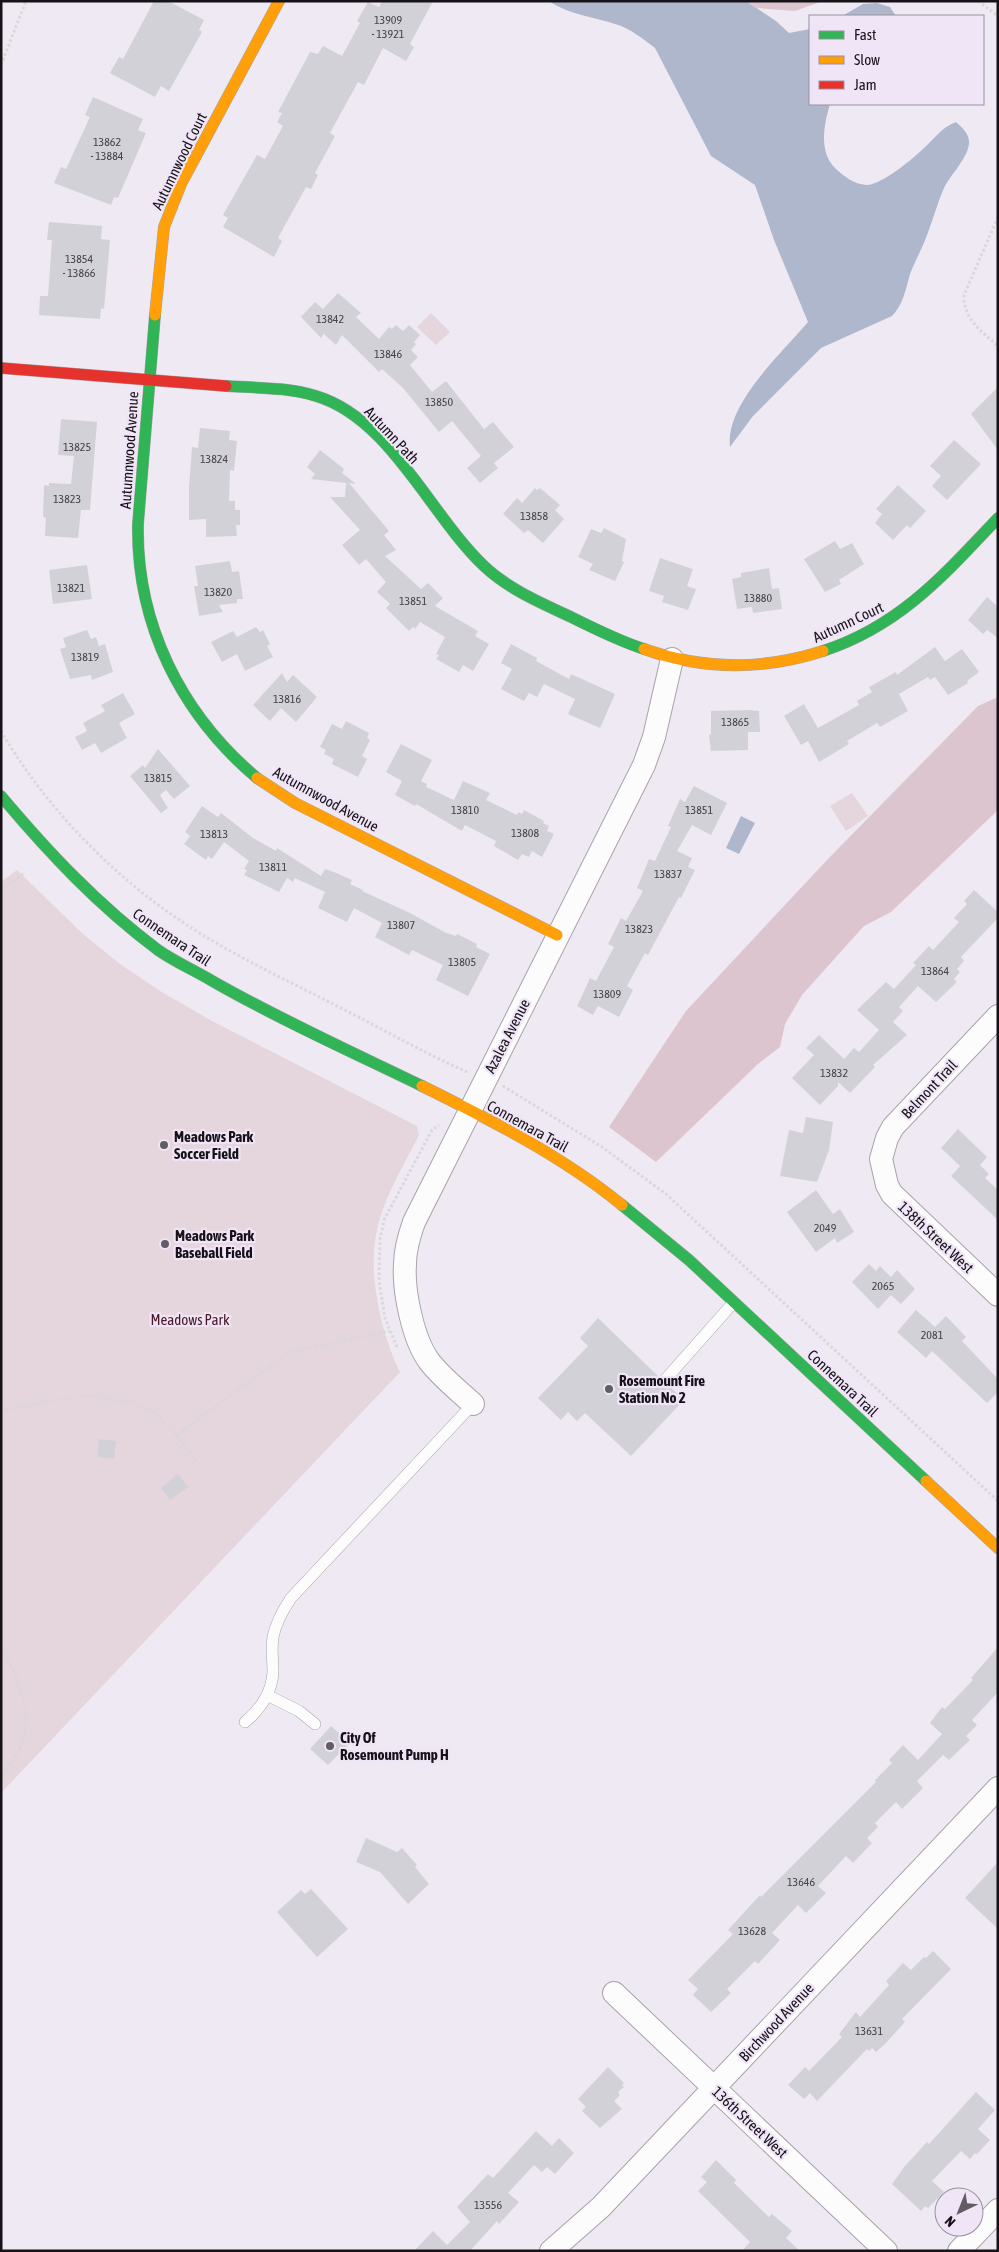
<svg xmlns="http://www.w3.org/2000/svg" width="999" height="2252" viewBox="0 0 999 2252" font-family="'Asap Condensed',sans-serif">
<rect width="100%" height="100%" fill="#efe9f3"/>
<path fill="#e5d5dc" d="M431,313l19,19 -14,13 -19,-18z
M852,793l16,23 -22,15 -16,-25z
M17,870l66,64 37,30 40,27 52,30 205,105 2,9c-15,30 -35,62 -42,95 -10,42 4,104 23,142l-399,421v-911z"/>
<path fill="#dcc5ce" d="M746,1h77l-28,10 -38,-3z
M998,697v113l-107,102 -27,14 -62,69 -17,29 -5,23 -22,17 -102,98 -47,-35 77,-116 141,-151 151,-154z"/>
<path fill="#afb7cd" d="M549,1h197l30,20 13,12 21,-4v75h20c-6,21 -12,48 6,65 9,8 18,15 30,16 14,1 48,-27 58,-37 11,-10 18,-21 32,-26 7,6 14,13 13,22 -2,15 -18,30 -25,44 -7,16 -11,32 -17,47 -5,14 -12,26 -17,39 -5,17 -6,29 -18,42l-71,32 -68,68 -23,31c-5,-43 52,-94 78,-125l-34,-82 -19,-55 -44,-29 -56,-108c-12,-9 -25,-20 -40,-24 -21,-7 -48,-10 -66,-23z
M877,3l13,4 6,9h-54l21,-12z
M741,816l14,7 -16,31 -13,-6z"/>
<path fill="#d3d1d8" d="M154,1h14l36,19 -5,10 3,2 -33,59 -8,-5 -6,11 -45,-24 9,-16 4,2z
M382,1h51l-23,43 4,3 -8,14 -23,-13 -19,37 -6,-3 -28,51 5,3 -20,37 3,2 -7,14 -5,-2 -28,51 4,3 -8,16 -51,-30 5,-9 -5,-3 34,-60 8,4 18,-33 -6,-4 5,-9 -4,-1 32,-60 8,2 5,-8 19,10 18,-33 -3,-2 11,-19 11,5z
M93,97l50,22 -5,11 8,3 -28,65 -4,-1 -3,8 -57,-22 7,-16 5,2 24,-52 -5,-2z
M49,222l53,4 -1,13 9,1 -6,69 -3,-1 -1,11 -61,-4 1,-19h8l4,-56h-5z
M338,293l23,20 -5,4 23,22 10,-12 3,2 4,-4 7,6 6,-6 11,10 -6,7 2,2 -5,6 7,7 -8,8 22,27 14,-11 38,48 9,-7 21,25 -20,16 4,5 -18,15 -13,-15 14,-12 -29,-35 -13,11 -36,-44 -21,-19 -3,3 -37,-37 -6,10 -12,-11 -3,4 -20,-21 14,-15 8,7z
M998,387v63l-27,-36z
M61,419l36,3 -7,88h-9l-3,28 -33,-2 1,-18 -3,-1 1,-32 5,1v-3l22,1 3,-28 -16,-1z
M200,428l30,3 -1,9 8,1 -3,30 -4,-1 -1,31h6v9h5v15h-4l1,11 -31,1v-18l-17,1v-33l3,-40 6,1z
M954,440l27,24 -34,36 -15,-14 9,-10 -11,-10z
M320,450l24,19 -2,4 14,11 -7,-1 40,48 -5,4 12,15 -11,6 36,33 7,-6 15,15 -8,8 43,25 -3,5 14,8 -16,27 -10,-6 -4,7 -23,-13 3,-4 -3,-1 9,-17 -25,-15 -5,7 -2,-2 -4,4 -23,-23 4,-4 -13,-12 9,-10 -20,-23 -7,6 -17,-20 18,-15 -30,-33h15l1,-14 -35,-4 4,-5 -8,-7z
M898,485l28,26 -16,17 -3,-3 -14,15 -18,-17 7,-9 -6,-5z
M535,488l2,2 3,-2 20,17 -5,5 9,9 -21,24 -15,-13 -4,3 -21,-19 14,-16 5,5z
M604,528l22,11 -4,22 2,1 -9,19 -26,-11 4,-6 -15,-7 13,-28 10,4z
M835,541l5,8 12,-6 12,21 -25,16 2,4 -16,8 -21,-33z
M660,558l33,11 -6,17 9,3 -8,21 -26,-8 2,-6 -15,-5z
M230,561l2,11 7,-1 4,28h-6v4l-18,2 4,7 -24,4 -5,-30h4l-3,-20z
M87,565l5,34 -39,5 -4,-34z
M769,568l3,21 7,-1 3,21 -29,4 -1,-6 -15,2 -5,-30 9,-2v-4z
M987,597l11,10v31l-11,-8 -4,4 -15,-14z
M256,627l4,5 3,-2 7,14 -3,2 6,11 -28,14 -8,-17 -15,8 -11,-20 22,-11 4,6z
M87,630l4,9 5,-2 3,9 6,-2 8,28 -21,8 -1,-5 -21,4 -10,-30 6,-2 -3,-9z
M511,644l26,14 -1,3 33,18 2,-5 44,20 -15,34 -32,-14 7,-15 -31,-15 -7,13 -8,-4 -5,8 -23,-12 11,-20 -11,-6z
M935,647l10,14 17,-12 17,23 -12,9 1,2 -20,12 -13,-18 -5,3 -2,-3 -29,17 9,17 -28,16 -3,-4 -30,18 2,3 -30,18 -11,-21 -7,4 -17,-29 20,-12 14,24 41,-23 -2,-4 15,-9 -3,-5 27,-15 1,3z
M282,673l5,9 6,-7 24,22 -21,25 -15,-14 -11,13 -17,-16z
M123,693l12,21 -16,9 8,15 -26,15 -6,-10 -13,7 -7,-13 12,-6 -4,-8 22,-12 -4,-6z
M750,710l9,1 1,21h-12v18l-37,1 -2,-16 2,-1v-23z
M346,721l23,12 -2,5 3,2 -8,16 5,3 -9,18 -26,-13 2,-5 -10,-5 2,-4 -6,-3 12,-23 10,5z
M401,744l31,16 -11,21 6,3 -1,3 28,13 9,-19 27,12 -4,7 31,15 1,-3 4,2 2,-4 20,11 -1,2 6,3 -2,5 7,3 -12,23 -10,-6 -3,6 -7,-3 -4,6 -24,-14 2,-5 -31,-16 -3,6 -46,-27 -1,2 -20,-11 7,-14 -16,-9z
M158,749l32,37 -16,13 -8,-9 -6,5 8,13 -7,5 -31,-37 13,-11 2,3z
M694,786l33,17 -16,32 -19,-10 -15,26 15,7 -4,9 7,3 -14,28 -2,-1 -31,58 -3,-2 -18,33 6,4 -14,27 -21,-11 -5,9 -16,-9 4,-8 9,-20 6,3 18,-34 -6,-3 13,-26 5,3 17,-30 -6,-3 12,-29 6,2 16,-34 -3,-1 12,-27 5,3z
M202,806l16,11 3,-4 32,25 23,13 1,-3 44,28 4,-7 9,3 18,8 -2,4 13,6 -1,1 48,22 36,20 10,3 1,-2 20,10 -1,3 14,7 -22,42 -32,-16 7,-15 -31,-15 -3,5 -34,-18 7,-14 -28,-15 -7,14 -29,-14 7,-16 -30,-14 -2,4 -6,-4 -8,14 -35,-17 3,-5 -3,-1 5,-8 -25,-19 -12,17 -4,-3 -2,4 -22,-16 6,-8 -5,-4z
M974,890l24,22v6l-37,39 3,4 -7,8 3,3 -6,7 3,3 -21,20 -18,-16 -19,21 4,4 -10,11 14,13 -34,30 2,2 -25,26 -12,-11v4l-18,19 -28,-27 22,-23 -8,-7 13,-13 25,24 10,-11 5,4 20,-22 -22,-20 29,-28 8,7 22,-24 -3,-2 16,-17 4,4 26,-28 -5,-4 13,-14 -3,-3z
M806,1117l27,5 -4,28 -12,32 -37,-6 9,-46 14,3z
M958,1129l29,28 -7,8 9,9 -4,4 13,12v30l-47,-44 9,-10 -19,-18z
M816,1190l17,24 7,-5 14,23 -17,11 -2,-5 -19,14 -29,-40z
M869,1264l7,7 4,-5 11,11 6,-7 18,19 -14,15 -10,-9 -13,14 -26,-27z
M916,1310l19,17 11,-11 20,21 -4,4 36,38v13l-11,11 -55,-52 -6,7 -29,-26z
M598,1318l60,58 -1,4 2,6 4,2 6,-2 15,14 -53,56 -46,-43 -8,8 -9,-9 -7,8 -23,-22 50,-52 -8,-8z
M99,1439l17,2 -2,18 -17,-2z
M178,1474l10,13 -18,13 -9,-12z
M998,1647v45l-26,28 5,5 -11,11 4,4 -21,20 -6,-5 -26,26 6,7 -21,21 -6,-7 -21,21 3,4 -11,11 5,5 -19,20 -7,-7 -28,30 8,7 -20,20 -8,-8 -26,28 8,7 -22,24 -3,-3 -28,28 4,4 -20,19 -18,-17 5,-6 -10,-9 45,-46 -5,-4 32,-35 1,2 115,-115 -1,-2 17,-17 -3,-3 14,-15 15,15 24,-26 -12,-11 12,-16 3,2 28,-29 -2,-2z
M331,1726l19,17 -22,22 -18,-16z
M366,1838l31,14 5,-4 15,17 -2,2 14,17 -21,20 -28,-32 -24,-10z
M998,1862v67l-33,-31z
M311,1889l37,40 -31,28 -40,-45 24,-22 4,4z
M933,1951l18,18 -49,50 3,3 -20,22 -9,8 -4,-4 -3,3 -2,-2 -50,52 -7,-8 -6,6 -16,-14 17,-18 4,4 33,-34 -3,-3 17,-22 4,5 29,-32 -3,-4 17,-18 8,7 13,-13 2,1z
M608,2067l16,16 -2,2 2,2 -6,5 2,3 -6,6 8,8 -22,19 -18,-17 4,-4 -8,-8z
M976,2092l19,18 -17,19 12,11 -13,14 -2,-1 -5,6 -9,-8 -29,30 12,11 -16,16 -3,-2 -4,5 -29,-27 13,-18 22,-24 2,2z
M536,2131l16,15 7,-8 15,15 -19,21 -8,-7 -5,5 -8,-7 -26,28 11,9 -20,22 -2,-3 -27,30h-56l19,-20 14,14 23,-23 -13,-15 31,-33 5,4z
M716,2160l20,20 -2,3 35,34 3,-3 20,17 -6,7 14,13h-58l8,-9 -52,-51 9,-9 -6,-5z"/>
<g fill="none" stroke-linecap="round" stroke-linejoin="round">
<defs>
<path id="lane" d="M664,1381l70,-79
M267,1695l32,16 16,13
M245,1722c15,-12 27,-30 28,-50 0,-12 -2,-23 0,-35 3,-15 10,-27 18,-39l182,-194"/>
<path id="street" d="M998,1016l-105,111 -6,11 -6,21 6,26 5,9 106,101
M473,1404c-15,-14 -32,-27 -44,-43 -16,-22 -26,-70 -24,-97 0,-14 4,-28 9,-42l230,-457 10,-28 18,-78
M614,1993l272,258
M551,2251l50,-44 397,-419
M959,2251l39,-41"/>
<path id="fast" d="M155,315l-17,209c-2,100 43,190 119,254
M226,386c29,2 61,1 90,10 74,22 114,119 168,170 24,23 57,37 87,51 24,12 48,24 73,32
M823,651c77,-25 122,-77 175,-133
M1,796c48,57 97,109 157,154 17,12 38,21 56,32 67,38 138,70 208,104
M622,1205l67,55 237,221"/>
<path id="slow" d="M155,315l9,-88 17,-43 98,-183
M644,649c59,21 120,21 179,2
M257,778l38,25 262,132
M422,1086c69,34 140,70 200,119
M926,1481l72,67"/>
<path id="jam" d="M1,368l225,18"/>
</defs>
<use href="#lane" stroke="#a8a3aa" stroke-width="12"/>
<use href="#street" stroke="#a8a3aa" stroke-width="24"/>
<use href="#fast" stroke="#a8a3aa" stroke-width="12"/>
<use href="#slow" stroke="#a8a3aa" stroke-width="12"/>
<use href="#jam" stroke="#a8a3aa" stroke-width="12"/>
<path stroke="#d9d7da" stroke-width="3" stroke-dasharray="2.5 2.5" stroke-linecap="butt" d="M978,1l20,15
M1,65l25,-64
M998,217l-34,78c-1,24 18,37 34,51
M1,731c51,87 129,163 217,213 38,22 78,41 117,61 44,22 87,47 132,67
M1,890l22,-16
M503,1086l99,61 64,47 332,307
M397,1347l-12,-29 -6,-37 1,-42 4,-19 48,-90 7,-5
M1,1411l70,-14 19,-1 45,7 19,9 23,23 113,-83 99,-21
M177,1435l20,28
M1,1647c16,28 33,67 20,99 -4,10 -13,21 -20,29"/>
<use href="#lane" stroke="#fdfcfd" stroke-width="11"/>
<use href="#street" stroke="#fdfcfd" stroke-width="22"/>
<use href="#fast" stroke="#30b455" stroke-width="11"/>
<use href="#slow" stroke="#ff9f0a" stroke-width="11"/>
<use href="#jam" stroke="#e5322d" stroke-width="11"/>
</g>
<g fill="#625d65" stroke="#f0e5f7" stroke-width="2">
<circle cx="164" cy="1145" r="5"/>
<circle cx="165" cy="1244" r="5"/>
<circle cx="609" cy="1389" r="5"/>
<circle cx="330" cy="1746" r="5"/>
</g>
<g text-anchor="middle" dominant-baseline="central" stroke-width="4.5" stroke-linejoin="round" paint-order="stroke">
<g font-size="12" fill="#464349">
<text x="388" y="20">13909<tspan x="388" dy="14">- 13921</tspan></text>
<text x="107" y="142">13862<tspan x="107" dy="14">- 13884</tspan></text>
<text x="79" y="259">13854<tspan x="79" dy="14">- 13866</tspan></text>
<text x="330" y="319">13842</text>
<text x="388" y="354">13846</text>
<text x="439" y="402">13850</text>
<text x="77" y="447">13825</text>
<text x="214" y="459">13824</text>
<text x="67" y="499">13823</text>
<text x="534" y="516">13858</text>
<text x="71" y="588">13821</text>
<text x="218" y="592">13820</text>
<text x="758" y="598">13880</text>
<text x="413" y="601">13851</text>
<text x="85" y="657">13819</text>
<text x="287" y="699">13816</text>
<text x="735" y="722">13865</text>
<text x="158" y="778">13815</text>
<text x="465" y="810">13810</text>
<text x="699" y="810">13851</text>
<text x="525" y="833">13808</text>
<text x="214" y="834">13813</text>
<text x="273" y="867">13811</text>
<text x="668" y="874">13837</text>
<text x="401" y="925">13807</text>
<text x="639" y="929">13823</text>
<text x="462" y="962">13805</text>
<text x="935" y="971">13864</text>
<text x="607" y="994">13809</text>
<text x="834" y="1073">13832</text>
<text x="825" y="1228">2049</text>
<text x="883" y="1286">2065</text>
<text x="932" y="1335">2081</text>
<text x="801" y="1882">13646</text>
<text x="752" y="1931">13628</text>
<text x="869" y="2031">13631</text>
<text x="488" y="2205">13556</text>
</g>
<g font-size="15" fill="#161218" stroke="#f0e5f7">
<text transform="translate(179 161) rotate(-64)">Autumnwood Court</text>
<text transform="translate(392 435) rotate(47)">Autumn Path</text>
<text transform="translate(129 450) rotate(-86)">Autumnwood Avenue</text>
<text transform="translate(848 622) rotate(-25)">Autumn Court</text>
<text transform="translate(326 799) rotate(29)">Autumnwood Avenue</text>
<text transform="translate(172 937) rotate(34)">Connemara Trail</text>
<text transform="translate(507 1036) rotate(-63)">Azalea Avenue</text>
<text transform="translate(929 1089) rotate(-47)">Belmont Trail</text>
<text transform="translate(528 1126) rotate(29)">Connemara Trail</text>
<text transform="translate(936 1237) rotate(43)">138th Street West</text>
<text transform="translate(843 1383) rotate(43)">Connemara Trail</text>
<text transform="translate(776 2022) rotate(-47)">Birchwood Avenue</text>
<text transform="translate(750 2122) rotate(43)">136th Street West</text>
</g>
<g font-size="15" font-weight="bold" fill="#161218" stroke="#f0e5f7" text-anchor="start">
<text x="174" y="1136">Meadows Park<tspan x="174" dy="17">Soccer Field</tspan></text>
<text x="175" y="1235">Meadows Park<tspan x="175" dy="17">Baseball Field</tspan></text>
<text x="619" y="1380">Rosemount Fire<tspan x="619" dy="17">Station No 2</tspan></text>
<text x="340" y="1737">City Of<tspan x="340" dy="17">Rosemount Pump H</tspan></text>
</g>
<g font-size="15" fill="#481927" stroke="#f0e5f7">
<text x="190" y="1319">Meadows Park</text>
</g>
</g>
<rect width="999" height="2252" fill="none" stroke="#161218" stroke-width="5"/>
<rect x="809" y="15" width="175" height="90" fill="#f0e5f7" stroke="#99919e"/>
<rect x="819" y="31" width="25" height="8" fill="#30b455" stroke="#99919e"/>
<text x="854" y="40" font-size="15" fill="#161218">Fast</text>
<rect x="819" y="56" width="25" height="8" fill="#ff9f0a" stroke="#99919e"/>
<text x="854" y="65" font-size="15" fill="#161218">Slow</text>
<rect x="819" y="81" width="25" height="8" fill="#e5322d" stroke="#99919e"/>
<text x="854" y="90" font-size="15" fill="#161218">Jam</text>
<g transform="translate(959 2212) rotate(223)"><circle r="24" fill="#f0e5f7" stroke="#99919e"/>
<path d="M0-4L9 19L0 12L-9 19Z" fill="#625d65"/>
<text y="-8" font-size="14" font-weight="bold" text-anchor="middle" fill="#161218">N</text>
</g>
</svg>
